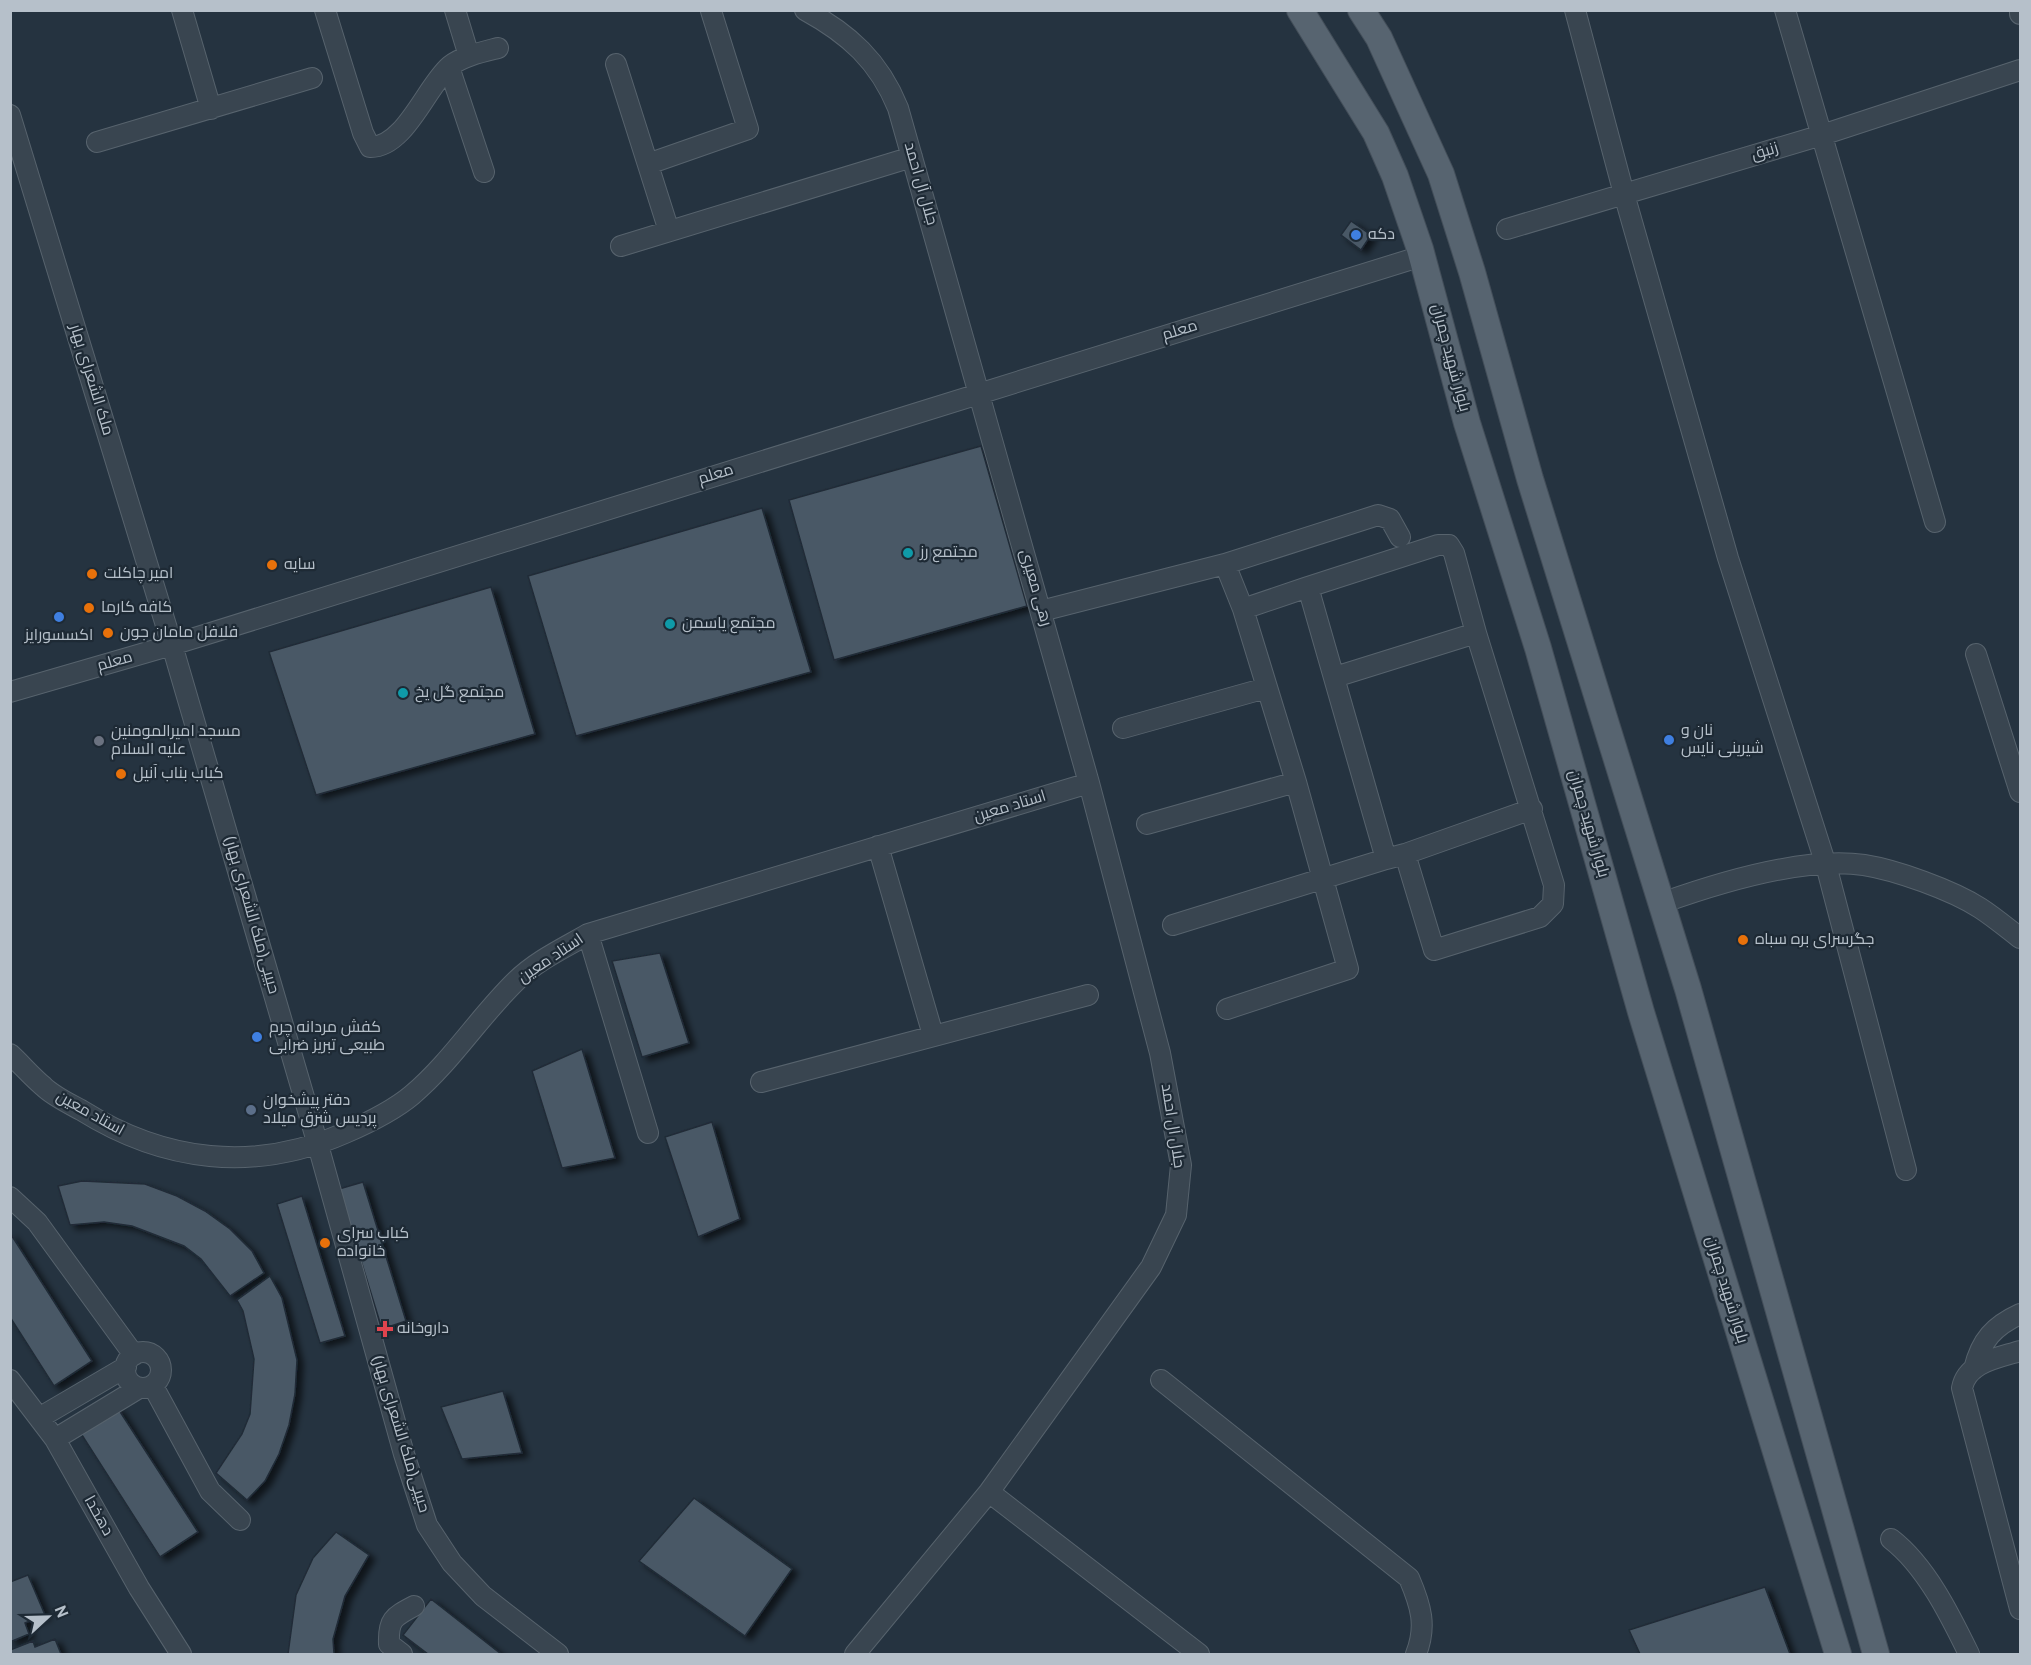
<svg xmlns="http://www.w3.org/2000/svg" width="2031" height="1665" viewBox="0 0 2031 1665" font-family="Overpass,Cairo,sans-serif">
<defs>
<filter id="shadow"><feDropShadow dx="6" dy="4" stdDeviation="3" flood-color="#0009"/></filter>
</defs>
<rect width="100%" height="100%" fill="#253340"/>
<path fill="#495966" stroke="#202c37" stroke-width="1.5" filter="url(#shadow)" d="M1351,221l20,14 -10,15 -20,-15z
M981,446l46,160 -193,54 -45,-160z
M762,508l49,164 -235,64 -48,-160z
M491,587l44,147 -219,61 -47,-143z
M660,953l29,90 -47,14 -30,-96z
M582,1049l33,109 -53,10 -30,-97z
M712,1122l28,97 -42,18 -33,-100z
M82,1181l63,3 32,12 28,15 25,18 22,22 12,22 -34,23 -29,-37 -17,-13 -52,-20 -28,-4 -34,3 -12,-39z
M363,1182l43,139 -24,8 -43,-140z
M302,1196l43,140 -25,7 -43,-139z
M10,1233l82,128 -38,25 -44,-69z
M270,1276l12,22 15,62 -2,34 -6,31 -10,29 -14,27 -18,19 -31,-27 26,-39 8,-20 4,-55 -11,-48 -6,-11z
M503,1391l19,62 -60,6 -21,-52z
M117,1407l81,125 -38,25 -80,-125z
M694,1498l98,71 -47,67 -106,-75z
M336,1532l33,23 -24,41 -12,43 1,15h-46l8,-59 17,-37z
M28,1575l17,40 -20,8 4,11 -19,8v-60z
M1765,1587l25,67h-150l-11,-24z
M431,1599l70,55h-73l-25,-19z
M55,1639l6,15h-51v-4l23,-9 2,6z"/>
<g fill="none" stroke-linecap="round" stroke-linejoin="round">
<defs>
<path id="minor" d="M182,10l29,99
M325,10l38,123 7,14c35,1 57,-62 80,-81 13,-10 32,-14 48,-18
M455,10l14,46
M805,10c44,24 74,51 93,98l191,675 71,270 21,112 -5,50 -25,52 -162,225 -134,162
M1575,10l49,184 104,364 98,307 80,305
M1785,10l150,512
M2020,10v4
M616,64l53,167
M449,67l35,105
M10,115l162,530 146,500 86,309 23,71 25,38 31,33 75,58
M97,142l215,-64
M648,164l100,-35 -37,-118
M1507,229l315,-94 198,-65
M621,246l291,-89
M1225,564l153,-49 12,4 10,18
M1308,587l130,-42h11l5,8 22,80
M1243,609l65,-22 78,272 19,-5 29,96 106,-33 13,-13 1,-19 -78,-252 -141,44
M1041,611l184,-47 18,45 53,173 52,187 -121,40
M1976,654l44,138
M10,692l162,-47 1250,-389
M1123,728l143,-40
M1147,824l149,-42
M878,846l55,189
M1405,854l127,-45
M1662,903c56,-20 142,-47 202,-38 32,5 88,25 116,43 14,9 27,20 40,30
M1173,925l213,-66
M588,934l60,199
M10,1054c11,10 21,22 33,32 10,10 25,17 38,24 83,52 173,63 264,23 23,-10 48,-22 67,-38 40,-34 67,-78 104,-114 20,-20 48,-33 72,-47l501,-151
M761,1082l327,-87
M10,1197l27,25 97,133
M2020,1351c-22,7 -53,11 -58,37l58,221
M125 1370a18 18 0 1 1 36 0a18 18 0 1 1-36 0Z
M1974,1369c7,-29 20,-43 46,-55
M10,1380l45,59 84,149 42,66
M1161,1380l248,198c12,28 18,48 7,76
M153,1386l57,105 30,29
M39,1418l87,-51
M55,1439l84,-51
M989,1492l210,162
M1891,1539c35,27 59,76 78,115
M402,1654l-13,-10c-1,-24 4,-27 25,-38"/>
<path id="major" d="M1300,10l76,123 19,43 25,73 47,174 71,225 103,364 197,642
M1361,10l18,28 62,136 31,98 58,207 158,510 188,665"/>
</defs>
<use href="#minor" stroke="#57636d" stroke-width="22"/>
<use href="#major" stroke="#434e59" stroke-width="28"/>
<use href="#minor" stroke="#394550" stroke-width="20"/>
<use href="#major" stroke="#576470" stroke-width="26"/>
</g>
<g fill="#3f7fe0" stroke="#1e2a35" stroke-width="2">
<circle cx="1356" cy="235" r="6"/>
<circle cx="59" cy="617" r="6"/>
<circle cx="1669" cy="740" r="6"/>
<circle cx="257" cy="1037" r="6"/>
</g>
<g fill="#0f9aa8" stroke="#1e2a35" stroke-width="2">
<circle cx="908" cy="553" r="6"/>
<circle cx="670" cy="624" r="6"/>
<circle cx="403" cy="693" r="6"/>
</g>
<g fill="#e8710a" stroke="#1e2a35" stroke-width="2">
<circle cx="272" cy="565" r="6"/>
<circle cx="92" cy="574" r="6"/>
<circle cx="89" cy="608" r="6"/>
<circle cx="108" cy="633" r="6"/>
<circle cx="121" cy="774" r="6"/>
<circle cx="1743" cy="940" r="6"/>
<circle cx="325" cy="1243" r="6"/>
</g>
<circle fill="#6b7280" stroke="#1e2a35" stroke-width="2" cx="99" cy="741" r="6"/>
<circle fill="#5c6f8a" stroke="#1e2a35" stroke-width="2" cx="251" cy="1110" r="6"/>
<path fill="#e0444e" stroke="#1e2a35" stroke-width="2" d="M382 1320h6v6h6v6h-6v6h-6v-6h-6v-6h6z"/>
<g text-anchor="middle" dominant-baseline="central" stroke-width="4.5" stroke-linejoin="round" paint-order="stroke">
<g font-size="16" fill="#b6c0ca" stroke="#1e2a35">
<text transform="translate(1765 152) rotate(-17)">زنبق</text>
<text transform="translate(920 184) rotate(74)">جلال آل احمد</text>
<text transform="translate(1180 331) rotate(-17)">معلم</text>
<text transform="translate(1450 358) rotate(75)">بلوار شهید چمران</text>
<text transform="translate(91 380) rotate(73)">ملک الشعرای بهار</text>
<text transform="translate(716 475) rotate(-17)">معلم</text>
<text transform="translate(1035 588) rotate(74)">رهی معیری</text>
<text transform="translate(115 662) rotate(-16)">معلم</text>
<text transform="translate(1010 807) rotate(-17)">استاد معین</text>
<text transform="translate(1588 824) rotate(74)">بلوار شهید چمران</text>
<text transform="translate(251 915) rotate(74)">حبیبی(ملک الشعرای بهار)</text>
<text transform="translate(551 959) rotate(-34)">استاد معین</text>
<text transform="translate(90 1114) rotate(29)">استاد معین</text>
<text transform="translate(1172 1126) rotate(81)">جلال آل احمد</text>
<text transform="translate(1726 1290) rotate(73)">بلوار شهید چمران</text>
<text transform="translate(400 1434) rotate(73)">حبیبی(ملک الشعرای بهار)</text>
<text transform="translate(98 1516) rotate(61)">دهخدا</text>
</g>
<g font-size="16" fill="#b6c0ca" stroke="#1e2a35" text-anchor="start">
<text x="1368" y="235">دکه</text>
<text x="920" y="553">مجتمع رز</text>
<text x="284" y="565">سایه</text>
<text x="104" y="574">امیر چاکلت</text>
<text x="101" y="608">کافه کارما</text>
<text x="682" y="624">مجتمع یاسمن</text>
<text x="120" y="633">فلافل مامان جون</text>
<text x="59" y="636" text-anchor="middle">اکسسورایز</text>
<text x="415" y="693">مجتمع گل یخ</text>
<text x="1681" y="731">نان و<tspan x="1681" dy="18">شیرینی نایس</tspan></text>
<text x="111" y="732">مسجد امیرالمومنین<tspan x="111" dy="18">علیه السلام</tspan></text>
<text x="133" y="774">کباب بناب آنیل</text>
<text x="1755" y="940">جگرسرای بره سباه</text>
<text x="269" y="1028">کفش مردانه چرم<tspan x="269" dy="18">طبیعی تبریز ضرابی</tspan></text>
<text x="263" y="1101">دفتر پیشخوان<tspan x="263" dy="18">پردیس شرق میلاد</tspan></text>
<text x="337" y="1234">کباب سرای<tspan x="337" dy="18">خانواده</tspan></text>
<text x="397" y="1329">داروخانه</text>
</g>
</g>
<rect width="2031" height="1665" fill="none" stroke="#b6c0ca" stroke-width="24"/>
<g transform="translate(48 1617) rotate(68)" stroke="#1e2a35" stroke-width="4.5" paint-order="stroke">
<path d="M0-4.5L10 22L0 15L-10 22Z" fill="#b6c0ca"/>
<text y="-9" font-size="16" font-weight="bold" text-anchor="middle" fill="#b6c0ca">N</text>
</g>
</svg>
